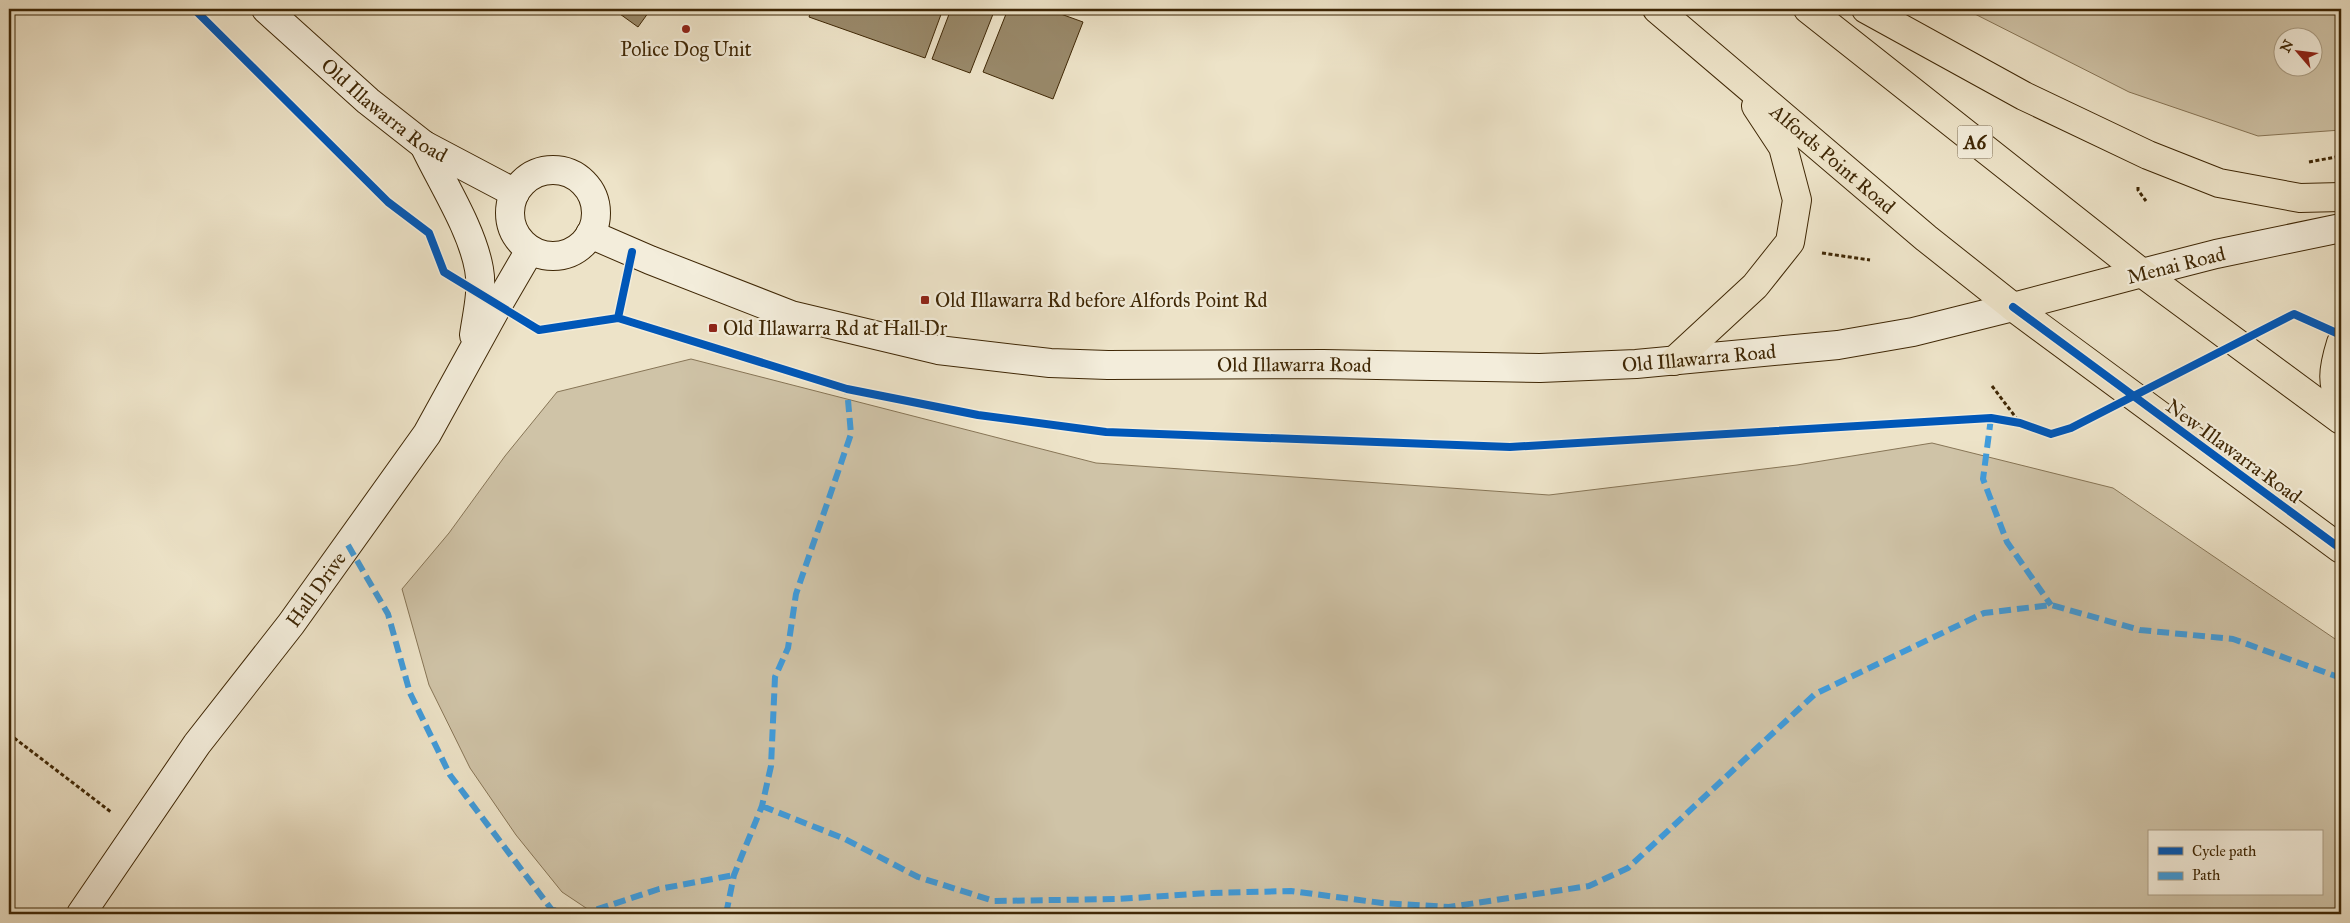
<svg xmlns="http://www.w3.org/2000/svg" width="2350" height="923" viewBox="0 0 2350 923" font-family="'IM FELL Great Primer',serif">
<rect width="100%" height="100%" fill="#ede3c8"/>
<filter id="stains"><feTurbulence type="fractalNoise" baseFrequency=".004" numOctaves="4"/><feColorMatrix values="0 0 0 0 .2 0 0 0 0 .09 0 0 0 0 .02 0 0 0 .5 -.17"/></filter>
<radialGradient id="worn" r=".72"><stop offset=".6" stop-color="#630" stop-opacity="0"/><stop offset="1" stop-color="#630" stop-opacity=".3"/></radialGradient>
<path fill="#cfc3a7" stroke="#877556" fill-rule="evenodd" d="M1965,9h376v121l-83,6 -129,-44zM2282,38h30v30h-30z
M691,359l405,104 453,32 248,-30 135,-22 181,45 228,155v271h-1746l-33,-22 -46,-57 -46,-67 -41,-83 -27,-96 47,-56 56,-77 52,-64zM2149,832h172v62h-172z"/>
<path fill="#99896a" stroke="#3f2705" d="M613,9h38l-13,18z
M812,9h131l-18,49 -116,-41z
M951,9h44l-25,64 -38,-14z
M1008,9h39l36,13 -30,77 -70,-27z"/>
<g fill="none" stroke-linecap="round" stroke-linejoin="round">
<defs>
<g id="secondary">
<path id="s1" d="M266,9l102,92 56,44 91,48"/>
<path d="M424,145c18,38 48,84 55,124 4,22 -2,45 -5,66"/>
<circle cx="553" cy="213" r="43"/>
<path id="s2" d="M590,234l60,26 141,55 147,35 112,13 58,2 215,-1 217,4 96,-4 202,-19 75,-13 100,-25"/>
<path d="M2142,273l74,-19 125,-26"/>
<path id="s3" d="M81,914l116,-170 94,-120 136,-190 71,-129 32,-55"/>
</g>
<g id="highway">
<path id="s4" d="M1657,9l269,229 87,69 328,242"/>
<path d="M1808,9l334,264 199,147"/>
<path d="M1866,9l158,87 124,59 71,28 81,15 41,-1"/>
<path d="M2013,307l129,-34"/>
<path d="M2341,343c-9,29 -9,38 0,67"/>
<path d="M1674,361l81,-75 35,-44 7,-42 -14,-53 -27,-41"/>
</g>
</defs>
<use href="#secondary" stroke="#3f2705" stroke-width="30"/>
<use href="#highway" stroke="#3f2705" stroke-width="30"/>
<path stroke="#3f2705" stroke-width="3" stroke-dasharray="4 2.5" stroke-linecap="butt" d="M2309,162l32,-6
M2138,187v3l8,11
M1822,253l48,7
M1992,386l28,37
M9,734l102,78"/>
<use href="#secondary" stroke="#f3eddb" stroke-width="28"/>
<use href="#highway" stroke="#ede3c8" stroke-width="28"/>
<path stroke="#3f9cdd" stroke-width="6" stroke-dasharray="12 6" stroke-linecap="butt" d="M1991,418l-8,61 24,63 44,63
M348,545l40,69 22,79 40,82 102,135 31,4 76,-25 75,-14
M762,806l83,33 73,38 76,24 124,-2 91,-6 82,-2 91,12 67,4 140,-21 39,-18 187,-174 169,-81 67,-8 89,25 93,9 108,39
M726,914l8,-39 28,-69 9,-40 4,-89 13,-29 8,-54 55,-160 -4,-45"/>
<defs>
<path id="cycleway" d="M194,9l194,193 41,31 15,39 95,58 79,-12 229,71 131,26 128,17 404,15 481,-29 29,5 31,11 20,-6 223,-114 47,21
M2013,307l328,242
M618,318l14,-66"/>
</defs>
<use href="#cycleway" stroke="#f3eddb" stroke-width="11"/>
<use href="#cycleway" stroke="#0057b8" stroke-width="8"/>
</g>
<g fill="#8f2418" stroke="#f3eddb" stroke-width="2">
<circle cx="686" cy="29" r="5"/>
<rect x="920" y="295" width="10" height="10" rx="2.5"/>
<rect x="708" y="323" width="10" height="10" rx="2.5"/>
</g>
<g text-anchor="middle" dominant-baseline="central" stroke-width="4.5" stroke-linejoin="round" paint-order="stroke">
<rect fill="#f3eddb" stroke="#756245" stroke-width="1" x="1957.5" y="125.5" width="35" height="33" rx="4"/>
<g font-size="19" font-weight="bold" fill="#3f2705">
<text x="1975" y="142">A6</text>
</g>
<g font-size="20" fill="#3f2705" stroke="#f3eddb" text-anchor="start">
<text x="686" y="49" text-anchor="middle">Police Dog Unit</text>
<text x="935" y="300">Old Illawarra Rd before Alfords Point Rd</text>
<text x="723" y="328">Old Illawarra Rd at Hall Dr</text>
</g>
<g font-size="20" fill="#3f2705" stroke="#f3eddb">
<text stroke="none"><textPath href="#s1" startOffset="156">Old Illawarra Road</textPath></text>
<text stroke="none"><textPath href="#s4" startOffset="231">Alfords Point Road</textPath></text>
<text transform="translate(2176 265) rotate(-14)">Menai Road</text>
<text stroke="none"><textPath href="#s2" startOffset="1130">Old Illawarra Road</textPath></text>
<text stroke="none"><textPath href="#s2" startOffset="725">Old Illawarra Road</textPath></text>
<text transform="translate(2234 451) rotate(36)">New Illawarra Road</text>
<text stroke="none"><textPath href="#s3" startOffset="401">Hall Drive</textPath></text>
</g>
</g>
<rect width="2350" height="923" fill="none" stroke="#ede3c8" stroke-width="30"/>
<rect x="10" y="10" width="2330" height="903" fill="none" stroke="#3f2705" stroke-width="2.5"/>
<rect x="15" y="15" width="2320" height="893" fill="none" stroke="#3f2705"/>
<rect x="2148" y="830" width="175" height="65" fill="#f3eddb" stroke="#ab9e85"/>
<rect x="2158" y="847" width="25" height="8" fill="#0057b8" stroke="#ab9e85"/>
<text x="2192" y="856" font-size="15" fill="#3f2705">Cycle path</text>
<rect x="2158" y="872" width="25" height="8" fill="#3f9cdd" stroke="#ab9e85"/>
<text x="2192" y="880" font-size="15" fill="#3f2705">Path</text>
<g transform="translate(2298 52) rotate(298)"><circle r="24" fill="#f3eddb" stroke="#ab9e85"/>
<path d="M0-4L9 19L0 12L-9 19Z" fill="#8f2418"/>
<text y="-8" font-size="14" font-weight="bold" text-anchor="middle" fill="#3f2705">N</text>
</g>
<rect width="100%" height="100%" filter="url(#stains)"/>
<rect width="100%" height="100%" fill="url(#worn)"/>
</svg>
